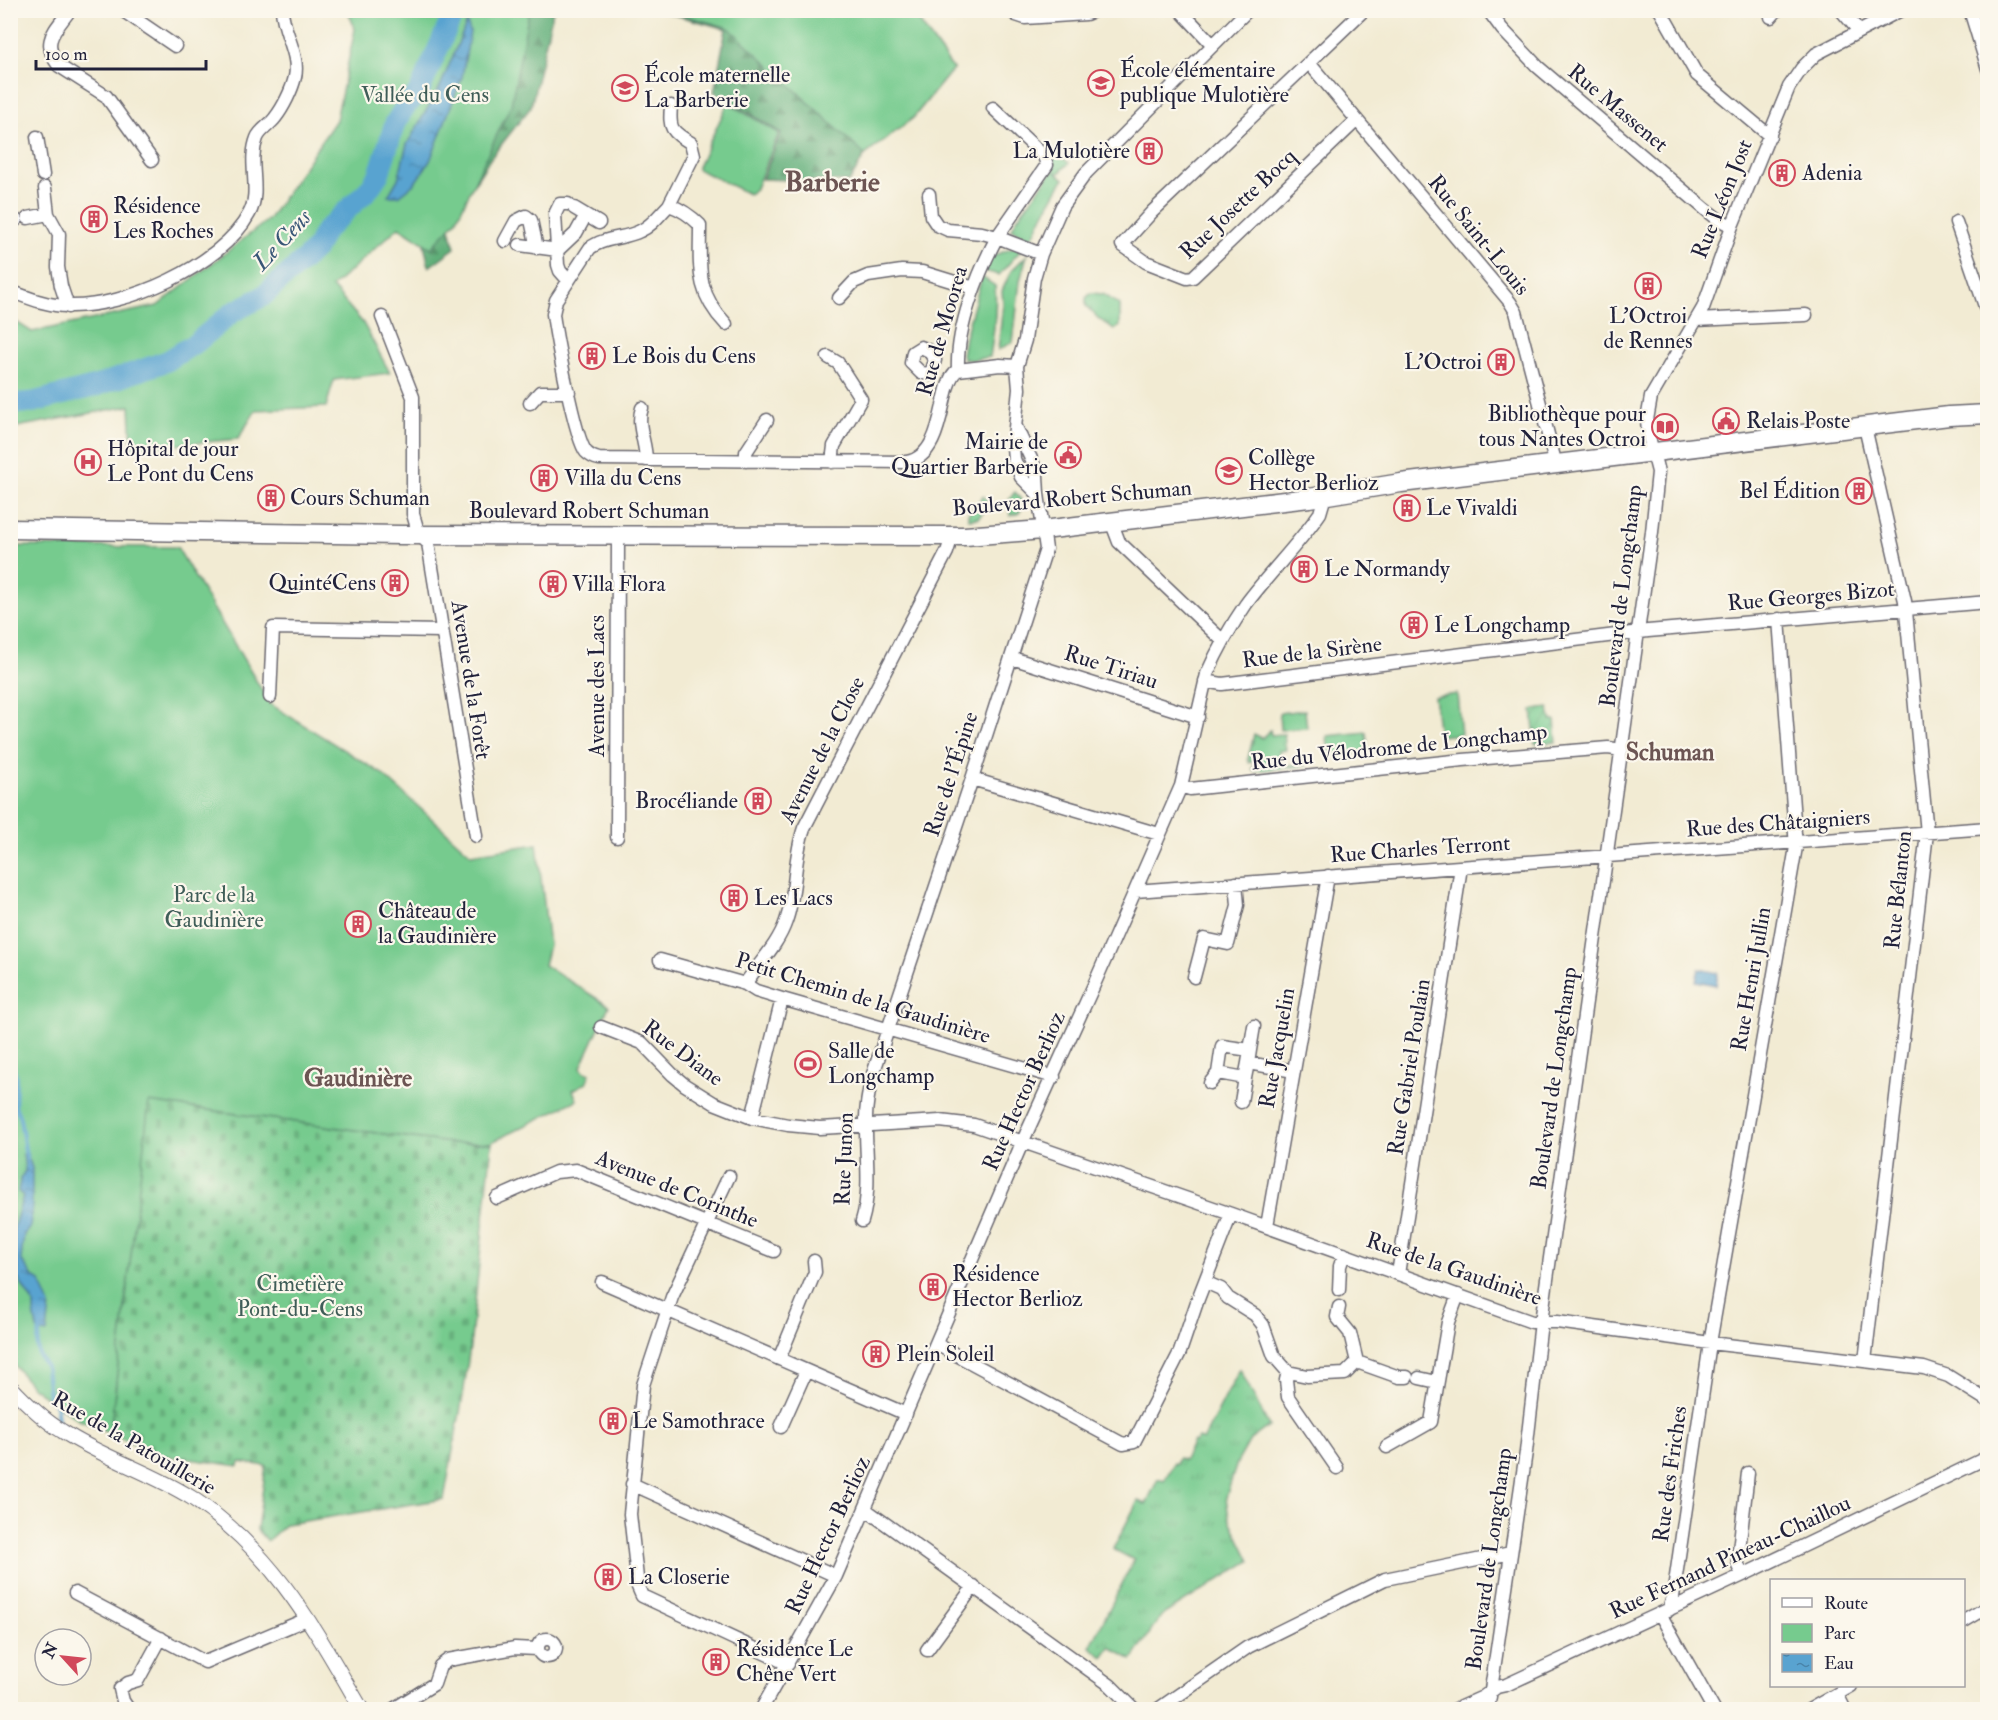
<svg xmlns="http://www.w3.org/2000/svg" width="1998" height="1720" viewBox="0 0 1998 1720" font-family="'IM FELL Double Pica',serif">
<defs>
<pattern id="grass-tufts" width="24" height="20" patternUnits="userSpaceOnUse" patternTransform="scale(1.5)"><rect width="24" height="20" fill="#76cb8e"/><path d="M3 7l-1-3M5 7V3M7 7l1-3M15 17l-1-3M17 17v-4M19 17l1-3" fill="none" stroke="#66ae7b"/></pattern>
<pattern id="forest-firs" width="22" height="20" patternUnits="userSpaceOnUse" patternTransform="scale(1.5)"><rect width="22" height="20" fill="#60af79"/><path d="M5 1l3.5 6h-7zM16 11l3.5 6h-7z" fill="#4f8e64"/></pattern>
<pattern id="cemetery-stones" width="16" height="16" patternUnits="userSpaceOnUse" patternTransform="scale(1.5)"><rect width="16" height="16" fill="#76cb8e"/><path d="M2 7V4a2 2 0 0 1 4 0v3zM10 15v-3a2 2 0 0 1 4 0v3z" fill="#66ae7b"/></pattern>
<pattern id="garden-furrows" width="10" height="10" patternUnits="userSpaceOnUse" patternTransform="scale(1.5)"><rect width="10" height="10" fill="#76cb8e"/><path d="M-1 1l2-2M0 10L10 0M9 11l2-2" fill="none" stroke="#66ae7b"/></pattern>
<pattern id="water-ripples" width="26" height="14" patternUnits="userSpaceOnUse" patternTransform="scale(1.5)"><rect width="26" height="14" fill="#59a3d0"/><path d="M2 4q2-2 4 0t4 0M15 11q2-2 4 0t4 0" fill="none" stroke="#4984aa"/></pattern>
</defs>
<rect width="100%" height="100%" fill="#fbf7ec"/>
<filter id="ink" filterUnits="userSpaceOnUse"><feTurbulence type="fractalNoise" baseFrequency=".0167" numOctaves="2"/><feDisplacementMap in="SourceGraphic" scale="12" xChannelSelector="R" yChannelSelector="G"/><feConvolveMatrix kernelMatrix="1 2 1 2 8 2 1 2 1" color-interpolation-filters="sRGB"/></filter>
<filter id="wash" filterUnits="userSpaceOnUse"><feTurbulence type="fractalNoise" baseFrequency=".008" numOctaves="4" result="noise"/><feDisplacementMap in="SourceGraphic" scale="24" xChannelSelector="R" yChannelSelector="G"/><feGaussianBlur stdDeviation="1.35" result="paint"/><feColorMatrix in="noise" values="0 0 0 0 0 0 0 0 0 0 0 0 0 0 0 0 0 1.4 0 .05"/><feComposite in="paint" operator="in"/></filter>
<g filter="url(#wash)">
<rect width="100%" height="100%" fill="#f2ebd3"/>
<path fill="url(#grass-tufts)" stroke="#4c7664" stroke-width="1.5" d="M1051,148l18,15 -11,11 -5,-4v-10l-5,-9z
M1091,293l12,1 17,11v21l-6,4 -15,-11 -13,-13v-8z
M1015,492c7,8 10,12 4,21l-9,3 -1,-17z
M983,496l8,8 -13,14 -10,1v-5z
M1270,730l1,5 13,-1 2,16 -7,1 2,14 23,-1 2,2 -52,5 -2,-3 4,-2 -2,-5 -5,2 -1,-4 6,-25 8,4z
M1240,1369l29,57 -19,14 -13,23 -11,34 3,21 21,43 -89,55 -29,44 -22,-13 -7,10 -13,-10 44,-87 -21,-11 25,-48 8,3 12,-25 6,2 10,-18 2,1 2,-6 6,2 9,-19 2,1 3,-4 5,2z"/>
<path fill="url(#forest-firs)" stroke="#41685a" stroke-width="1.5" d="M515,11h38l-22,96 -41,52 -41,65 6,24 -26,19 -11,-50z
M660,11h258v9l35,49 -40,49 -48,37 -16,27 -87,-3 19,-46 -67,-41 12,-63z"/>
<path fill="url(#cemetery-stones)" stroke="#4c7664" stroke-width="1.5" d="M148,1102l303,41h41l-21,196 -8,57 -19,103 -158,25 -19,17 -10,-11 9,-64 -26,-4 -1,4 -79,-11 -50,-22z"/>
<path fill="#76cb8e" stroke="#4c7664" stroke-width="1.5" d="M348,11h181l-18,94 -55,116 -25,27 -32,-21 -67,60 31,36 27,50 -56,7 -8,27 -70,3 -18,29 -106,10 -2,-43 -119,22 -1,-110 22,14 125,-26 112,-87 67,-99 19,-91z
M669,11h249v9l35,49 -40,49 -48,37 -136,-127z
M728,103l51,30 -23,55 -7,6 -52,-25z
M1053,170l11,9 -20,34 -10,21 -5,5 -17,-10 4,-9z
M1015,247l6,3 -22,25 -15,-4 6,-14z
M1027,255l-7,26 -7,61 -15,8 5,-46 -1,-13 9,-20z
M982,277l13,9c2,24 -1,47 -5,71l-19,3 -7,-1 -2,-4 3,-18z
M11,546l166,1 93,157 111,69 90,81 66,-10 12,101 -5,20 65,41 -28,61 2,4 7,3 -4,9 -13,7 4,10 -85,42v1h-41l-302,-41 -39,331 -33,-14 -46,-33 -20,-25z
M1457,694l4,40 -22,2 -5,-39z
M1305,710l2,18 -27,2 -1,-17z
M1366,732l2,20 -39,3 -2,-19z"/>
<path fill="url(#garden-furrows)" stroke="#4c7664" stroke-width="1.5" d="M1549,708l2,12h4l2,22 -22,2 -1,-4 4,-1 -1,-9h-3l-2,-20z"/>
<path fill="url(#water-ripples)" stroke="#3e6286" stroke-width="1.5" d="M467,22l3,10 -8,45 -32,84 -16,23 -15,12h-11l10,-17 9,-35 33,-57z
M1699,969l19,4 -2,12 -20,-4z
M23,1154h4l5,14v39l-2,20 -6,8 -3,24 11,17 8,5 10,24 -3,28 -6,-1 -4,-3 -3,-17v-8l-17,-27 1,-7 -6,-26 1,-14 10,-34 -5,-5 3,-14 4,-6z"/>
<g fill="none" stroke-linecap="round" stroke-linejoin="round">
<path stroke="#59a3d0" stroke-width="4" d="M10,1054l6,22 -1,30 5,12 6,39
M40,1329l-3,18 2,8 7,12 3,30 7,8 2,16"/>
<path stroke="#59a3d0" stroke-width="21" d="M10,404l24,-2 62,-16 71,-25 30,-19 36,-30 29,-15 43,-38 12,-12 7,-15 45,-43 10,-15 16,-51 10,-16 14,-15 36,-82"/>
</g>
</g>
<g filter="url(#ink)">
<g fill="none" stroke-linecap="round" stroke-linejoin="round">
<defs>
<path id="minor" d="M70,10c-15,21 -30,31 -11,56l47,30 46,64
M122,10l53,36
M1010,10l6,5 9,3 61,-4 10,-4
M1180,10l33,35
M1488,10l14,19 36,38 167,142 13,10 14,7
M1660,10l37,65 73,61
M1841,10l18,21
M1970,10l18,59
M1771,17l6,-7
M1309,63l201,239 6,10 40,153
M1357,120l-164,157 -6,1 -41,-16 -24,-17 30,-33 212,-202
M37,137l6,38
M45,188l3,26 11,20 -1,33 3,19 7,21
M929,194l2,22 6,9 11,5 34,3 15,4 50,-72 -3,-9 -51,-48
M568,204h-8l-5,10 3,51 2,6 8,9
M669,205l25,-50 -3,-12c-20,-12 -22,-14 -20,-37
M574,208l25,15
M28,218l20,-4
M10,221l6,-1
M1956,222l32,93
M505,241l11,-20 10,-5 5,4 6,28
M520,245l38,5 18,-17 10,-18
M10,291c19,7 38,15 58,15 57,2 153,-40 181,-92 13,-23 -2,-51 8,-76 3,-8 13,-13 18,-20 8,-10 17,-28 20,-41 5,-22 -12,-45 -13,-67
M839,298l15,-16 14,-6 34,-5 20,1 52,16
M382,317l31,80v117l6,21 9,8 48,293
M1696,320l110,-5
M726,324c-31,-32 -26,-58 -26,-99 -9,-9 -19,-16 -31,-20 -9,9 -17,21 -29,26 -15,8 -36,6 -50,17l-34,52 -3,14c3,22 22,125 33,138 4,4 8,6 13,7l308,3c30,-5 33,-48 40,-73 3,-8 4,-15 11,-19 -2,-42 20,-97 39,-133l44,17
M921,347l8,4 6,9 -4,14 -10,-1 -10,-10 2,-11z
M828,357l10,6 23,36 -27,47 -2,16
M958,370l42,-5 17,1
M530,403l10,-11h29
M642,408c-6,17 4,34 4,52
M1865,427l40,174 22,232 -62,528
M746,461v-9l21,-32
M1038,494l-17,-17 -7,-18 -1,-12 6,-58 -2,-23 8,-26 9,-62 7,-24 21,-48 24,-33 162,-163
M1111,521l8,21 104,99
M1012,658l186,59
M1205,681l17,3 426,-53 340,-29
M270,697l3,-69 168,3
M972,779l187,55
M1181,786l9,3 273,-29 145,-12 14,2
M617,837l1,-303
M1135,891l853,-63
M660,960l85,24 11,7 26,8 272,78
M1194,977l10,-38 24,5 10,-39 -2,-22
M745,984c14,-21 33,-39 41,-63 11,-30 7,-62 18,-93l143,-276 5,-16
M601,1027l41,16 31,32 12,10 29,18 38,15 36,7 32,3 120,-7 34,4 257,89 301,108h25l153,21 214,25 24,8 40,25
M1250,1050l4,-24
M1248,1063l-3,15 -27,-5 4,-27 28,4 -2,13 46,8
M1210,1083l8,-10
M1241,1102l4,-24
M752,1118l30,-119
M729,1176l-57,121 -29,88 -13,129 8,73 4,9 146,68
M497,1198l59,-26 20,-2 198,81
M862,1221c10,-33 3,-68 4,-103 0,-13 3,-28 6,-41l100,-298 74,-230 -8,-55 -1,-18 -4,-13 -17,-36
M1267,1226l61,-350
M1398,1274l63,-407
M602,1282l304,132
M1205,1282l16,7 7,9 27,17 8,10 11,31 14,16 -2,8 2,17 49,71
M1339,1290l1,-24 4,-12
M1339,1307l-2,10 13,16 7,29
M936,1344l187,100 11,-2 46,-90 18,-53 33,-85
M779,1359l36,-87 -1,-11
M1288,1372l19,4 38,-2 12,-12 42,15h8
M1419,1378l18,4
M781,1427l25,-56
M1387,1447l44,-25 17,-100 10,-27
M632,1484l204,92
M865,1509l245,176 25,25
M1743,1575l-5,-9v-8l10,-85
M75,1593l130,69 102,-43
M1669,1610l4,-13 37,-254 86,-496 -17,-228
M1660,1614l54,96
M1964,1621l24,-14
M538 1648a9 9 0 1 1 18 0a9 9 0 1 1-18 0Z
M927,1650l47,-64
M1837,1694l8,16
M129,1710l-6,-9 -3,-12 8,-6 10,-3 23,-42
M392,1710l42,-26 6,-18 8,-6 67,-12 22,1
M761,1710l75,-134 186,-433 71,-156 88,-201 26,-112c11,-25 24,-48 39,-70 23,-31 52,-59 74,-91l5,-17
M1157,1710l91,-63 137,-68 126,-26
M1454,1710l29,-13 14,-10 9,-2 237,-110 245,-118
M1488,1710l38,-258 15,-130 111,-790 6,-60 -10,-39 -1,-13 4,-23 52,-89 29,-82 57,-139 13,-19 14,-14 85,-44
M1809,1710l42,-24"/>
<path id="tertiary" d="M10,1386c16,17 32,33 52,45 41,27 89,41 130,67 82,54 122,130 170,212"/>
<path id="primary" d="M10,529l391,6 564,1 78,-6 266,-32 92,-15 548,-67 39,-2"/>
</defs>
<use href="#minor" stroke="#6b6870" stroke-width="15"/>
<use href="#tertiary" stroke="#6b6870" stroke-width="16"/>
<use href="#primary" stroke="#6b6870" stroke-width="21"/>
<use href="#minor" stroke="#fff" stroke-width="12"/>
<use href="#tertiary" stroke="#fff" stroke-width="14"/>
<use href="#primary" stroke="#fff" stroke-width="18"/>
</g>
</g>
<defs>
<symbol id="school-ring" viewBox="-11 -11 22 22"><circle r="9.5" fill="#fbf7ec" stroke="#d1495b" stroke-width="1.5"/><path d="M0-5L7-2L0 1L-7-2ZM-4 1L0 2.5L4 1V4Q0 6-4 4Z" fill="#d1495b"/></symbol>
<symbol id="building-ring" viewBox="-11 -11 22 22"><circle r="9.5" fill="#fbf7ec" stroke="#d1495b" stroke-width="1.5"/><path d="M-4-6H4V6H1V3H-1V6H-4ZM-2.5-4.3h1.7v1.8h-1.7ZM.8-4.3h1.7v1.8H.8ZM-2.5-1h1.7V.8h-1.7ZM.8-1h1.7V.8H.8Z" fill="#d1495b"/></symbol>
<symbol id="civic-ring" viewBox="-11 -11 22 22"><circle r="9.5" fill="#fbf7ec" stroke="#d1495b" stroke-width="1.5"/><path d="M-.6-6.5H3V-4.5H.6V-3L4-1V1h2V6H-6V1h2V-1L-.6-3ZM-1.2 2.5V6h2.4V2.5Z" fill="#d1495b"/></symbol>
<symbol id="library-ring" viewBox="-11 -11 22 22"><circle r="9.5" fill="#fbf7ec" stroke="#d1495b" stroke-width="1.5"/><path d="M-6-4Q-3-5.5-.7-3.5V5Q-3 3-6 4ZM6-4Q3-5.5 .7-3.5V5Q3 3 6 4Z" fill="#d1495b"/></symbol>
<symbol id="hospital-ring" viewBox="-11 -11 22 22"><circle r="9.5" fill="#fbf7ec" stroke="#d1495b" stroke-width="1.5"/><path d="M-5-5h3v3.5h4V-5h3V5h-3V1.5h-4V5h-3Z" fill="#d1495b"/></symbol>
<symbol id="stadium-ring" viewBox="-11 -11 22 22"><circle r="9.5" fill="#fbf7ec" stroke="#d1495b" stroke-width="1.5"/><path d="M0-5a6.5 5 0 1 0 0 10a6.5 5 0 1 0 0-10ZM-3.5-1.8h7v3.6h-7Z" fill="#d1495b"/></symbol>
</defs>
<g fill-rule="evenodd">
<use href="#school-ring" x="1086" y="68" width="30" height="30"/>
<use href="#school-ring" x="610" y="73" width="30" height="30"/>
<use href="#building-ring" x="1134" y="136" width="30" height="30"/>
<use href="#building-ring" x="1767" y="158" width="30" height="30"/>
<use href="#building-ring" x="79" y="204" width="30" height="30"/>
<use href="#building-ring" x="1633" y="271" width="30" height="30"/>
<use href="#building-ring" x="577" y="341" width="30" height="30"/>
<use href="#building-ring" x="1486" y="347" width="30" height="30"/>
<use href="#civic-ring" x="1711" y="406" width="30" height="30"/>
<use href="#library-ring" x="1650" y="412" width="30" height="30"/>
<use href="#civic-ring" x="1053" y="440" width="30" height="30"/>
<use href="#hospital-ring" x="73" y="447" width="30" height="30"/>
<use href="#school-ring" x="1214" y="456" width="30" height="30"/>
<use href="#building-ring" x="529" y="463" width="30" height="30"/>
<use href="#building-ring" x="1844" y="476" width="30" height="30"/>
<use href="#building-ring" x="256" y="483" width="30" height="30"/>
<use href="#building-ring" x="1392" y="493" width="30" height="30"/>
<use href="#building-ring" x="1289" y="554" width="30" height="30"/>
<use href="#building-ring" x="380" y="568" width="30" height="30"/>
<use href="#building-ring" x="538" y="569" width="30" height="30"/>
<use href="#building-ring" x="1399" y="610" width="30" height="30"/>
<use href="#building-ring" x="743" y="786" width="30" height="30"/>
<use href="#building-ring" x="719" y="883" width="30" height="30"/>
<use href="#building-ring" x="343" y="909" width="30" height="30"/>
<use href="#stadium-ring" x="793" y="1049" width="30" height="30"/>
<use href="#building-ring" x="918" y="1272" width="30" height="30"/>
<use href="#building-ring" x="861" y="1339" width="30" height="30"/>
<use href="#building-ring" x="598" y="1406" width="30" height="30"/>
<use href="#building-ring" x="593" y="1562" width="30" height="30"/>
<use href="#building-ring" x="701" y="1647" width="30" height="30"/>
</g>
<g text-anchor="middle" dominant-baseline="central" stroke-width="4.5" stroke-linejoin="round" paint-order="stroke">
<g font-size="22" fill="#22223b" stroke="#fbf7ec" text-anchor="start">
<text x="1120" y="70">École élémentaire<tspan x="1120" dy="25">publique Mulotière</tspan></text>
<text x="644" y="75">École maternelle<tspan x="644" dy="25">La Barberie</tspan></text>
<text x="1130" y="151" text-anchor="end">La Mulotière</text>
<text x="1802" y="173">Adenia</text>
<text x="113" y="206">Résidence<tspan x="113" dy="25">Les Roches</tspan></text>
<text x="1648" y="316" text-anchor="middle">L'Octroi<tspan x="1648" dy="25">de Rennes</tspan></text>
<text x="612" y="356">Le Bois du Cens</text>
<text x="1482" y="362" text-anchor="end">L'Octroi</text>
<text x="1646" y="414" text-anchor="end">Bibliothèque pour<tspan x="1646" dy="25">tous Nantes Octroi</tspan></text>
<text x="1746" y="421">Relais Poste</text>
<text x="1048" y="442" text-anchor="end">Mairie de<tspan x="1048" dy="25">Quartier Barberie</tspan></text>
<text x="107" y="449">Hôpital de jour<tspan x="107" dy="25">Le Pont du Cens</tspan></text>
<text x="1248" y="458">Collège<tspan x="1248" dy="25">Hector Berlioz</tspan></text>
<text x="564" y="478">Villa du Cens</text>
<text x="1840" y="491" text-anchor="end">Bel Édition</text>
<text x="290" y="498">Cours Schuman</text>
<text x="1426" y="508">Le Vivaldi</text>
<text x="1324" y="569">Le Normandy</text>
<text x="376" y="583" text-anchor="end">QuintéCens</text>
<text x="572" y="584">Villa Flora</text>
<text x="1434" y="625">Le Longchamp</text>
<text x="738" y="801" text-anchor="end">Brocéliande</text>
<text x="754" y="898">Les Lacs</text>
<text x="378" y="911">Château de<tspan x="378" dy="25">la Gaudinière</tspan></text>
<text x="828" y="1051">Salle de<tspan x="828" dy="25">Longchamp</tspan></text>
<text x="952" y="1274">Résidence<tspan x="952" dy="25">Hector Berlioz</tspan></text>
<text x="896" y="1354">Plein Soleil</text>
<text x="632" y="1421">Le Samothrace</text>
<text x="628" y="1577">La Closerie</text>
<text x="736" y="1649">Résidence Le<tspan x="736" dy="25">Chêne Vert</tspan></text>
</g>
<g font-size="22" fill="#3f5d58" stroke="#fbf7ec">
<text x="425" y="95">Vallée du Cens</text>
<text x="214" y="895">Parc de la<tspan x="214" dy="25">Gaudinière</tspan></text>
<text x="300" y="1284">Cimetière<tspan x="300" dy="25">Pont-du-Cens</tspan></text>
</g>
<g font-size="22" fill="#22223b" stroke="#fbf7ec">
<text transform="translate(1618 108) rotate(40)">Rue Massenet</text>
<text transform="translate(1722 199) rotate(-68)">Rue Léon Jost</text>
<text transform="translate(1238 204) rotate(-43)">Rue Josette Bocq</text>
<text transform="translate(1479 235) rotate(51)">Rue Saint-Louis</text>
<text transform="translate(942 331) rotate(-74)">Rue de Moorea</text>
<text transform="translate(1072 498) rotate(-5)">Boulevard Robert Schuman</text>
<text x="589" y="511">Boulevard Robert Schuman</text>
<text transform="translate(1621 596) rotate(-83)">Boulevard de Longchamp</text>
<text transform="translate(1811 596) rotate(-5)">Rue Georges Bizot</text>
<text transform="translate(1312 652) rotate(-7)">Rue de la Sirène</text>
<text transform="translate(1111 667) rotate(18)">Rue Tiriau</text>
<text transform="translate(471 680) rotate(81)">Avenue de la Forêt</text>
<text transform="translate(597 686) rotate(-90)">Avenue des Lacs</text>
<text transform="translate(1399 747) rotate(-6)">Rue du Vélodrome de Longchamp</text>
<text transform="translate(822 750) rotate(-63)">Avenue de la Close</text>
<text transform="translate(951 774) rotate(-72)">Rue de l'Épine</text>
<text transform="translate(1778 823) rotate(-4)">Rue des Châtaigniers</text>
<text transform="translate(1420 849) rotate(-4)">Rue Charles Terront</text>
<text transform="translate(1898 890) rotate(-84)">Rue Bélanton</text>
<text transform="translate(1751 979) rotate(-80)">Rue Henri Jullin</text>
<text transform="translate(863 998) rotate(17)">Petit Chemin de la Gaudinière</text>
<text transform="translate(1277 1048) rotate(-80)">Rue Jacquelin</text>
<text transform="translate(683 1053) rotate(37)">Rue Diane</text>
<text transform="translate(1409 1067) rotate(-81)">Rue Gabriel Poulain</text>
<text transform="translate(1554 1078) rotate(-82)">Boulevard de Longchamp</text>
<text transform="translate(1024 1091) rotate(-66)">Rue Hector Berlioz</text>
<text transform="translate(844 1159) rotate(-88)">Rue Junon</text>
<text transform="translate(677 1189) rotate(22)">Avenue de Corinthe</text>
<text transform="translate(1454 1269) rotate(19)">Rue de la Gaudinière</text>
<text transform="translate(134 1443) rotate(30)">Rue de la Patouillerie</text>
<text transform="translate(1670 1474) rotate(-82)">Rue des Friches</text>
<text transform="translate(828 1535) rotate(-65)">Rue Hector Berlioz</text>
<text transform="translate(1730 1557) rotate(-25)">Rue Fernand Pineau-Chaillou</text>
<text transform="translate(1489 1559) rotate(-82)">Boulevard de Longchamp</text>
</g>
<g font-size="24" font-style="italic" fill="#385677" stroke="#fbf7ec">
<text transform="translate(282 240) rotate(-47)">Le Cens</text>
</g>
<g font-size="24" font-weight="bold" fill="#6c5553" stroke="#fbf7ec">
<text x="1670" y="752">Schuman</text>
<text x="358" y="1078">Gaudinière</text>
</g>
<g font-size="28" font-weight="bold" fill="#6c5553" stroke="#fbf7ec">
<text x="832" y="182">Barberie</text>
</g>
</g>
<rect width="1998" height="1720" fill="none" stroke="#fbf7ec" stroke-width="36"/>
<rect x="1770" y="1579" width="195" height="108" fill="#fbf7ec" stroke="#a4a2a5" stroke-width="1.5"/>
<rect x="1782" y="1598" width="30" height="9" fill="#ffffff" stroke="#a4a2a5" stroke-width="1.5"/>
<text x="1824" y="1609" font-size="18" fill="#22223b">Route</text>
<rect x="1782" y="1624" width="30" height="18" fill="#76cb8e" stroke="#a4a2a5" stroke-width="1.5"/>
<text x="1824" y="1639" font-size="18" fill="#22223b">Parc</text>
<rect x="1782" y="1654" width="30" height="18" fill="url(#water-ripples)" stroke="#a4a2a5" stroke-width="1.5"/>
<text x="1824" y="1669" font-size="18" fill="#22223b">Eau</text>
<g transform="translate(63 1657) rotate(297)"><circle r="28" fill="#fbf7ec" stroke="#a4a2a5" stroke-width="1.5"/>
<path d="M0-4.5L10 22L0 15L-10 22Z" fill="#d1495b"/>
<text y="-9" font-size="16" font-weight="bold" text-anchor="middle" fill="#22223b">N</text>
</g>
<path d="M36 60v9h170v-9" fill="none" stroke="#22223b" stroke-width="3"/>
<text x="45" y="60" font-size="18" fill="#22223b" stroke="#fbf7ec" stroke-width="4.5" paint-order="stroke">100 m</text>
</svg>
